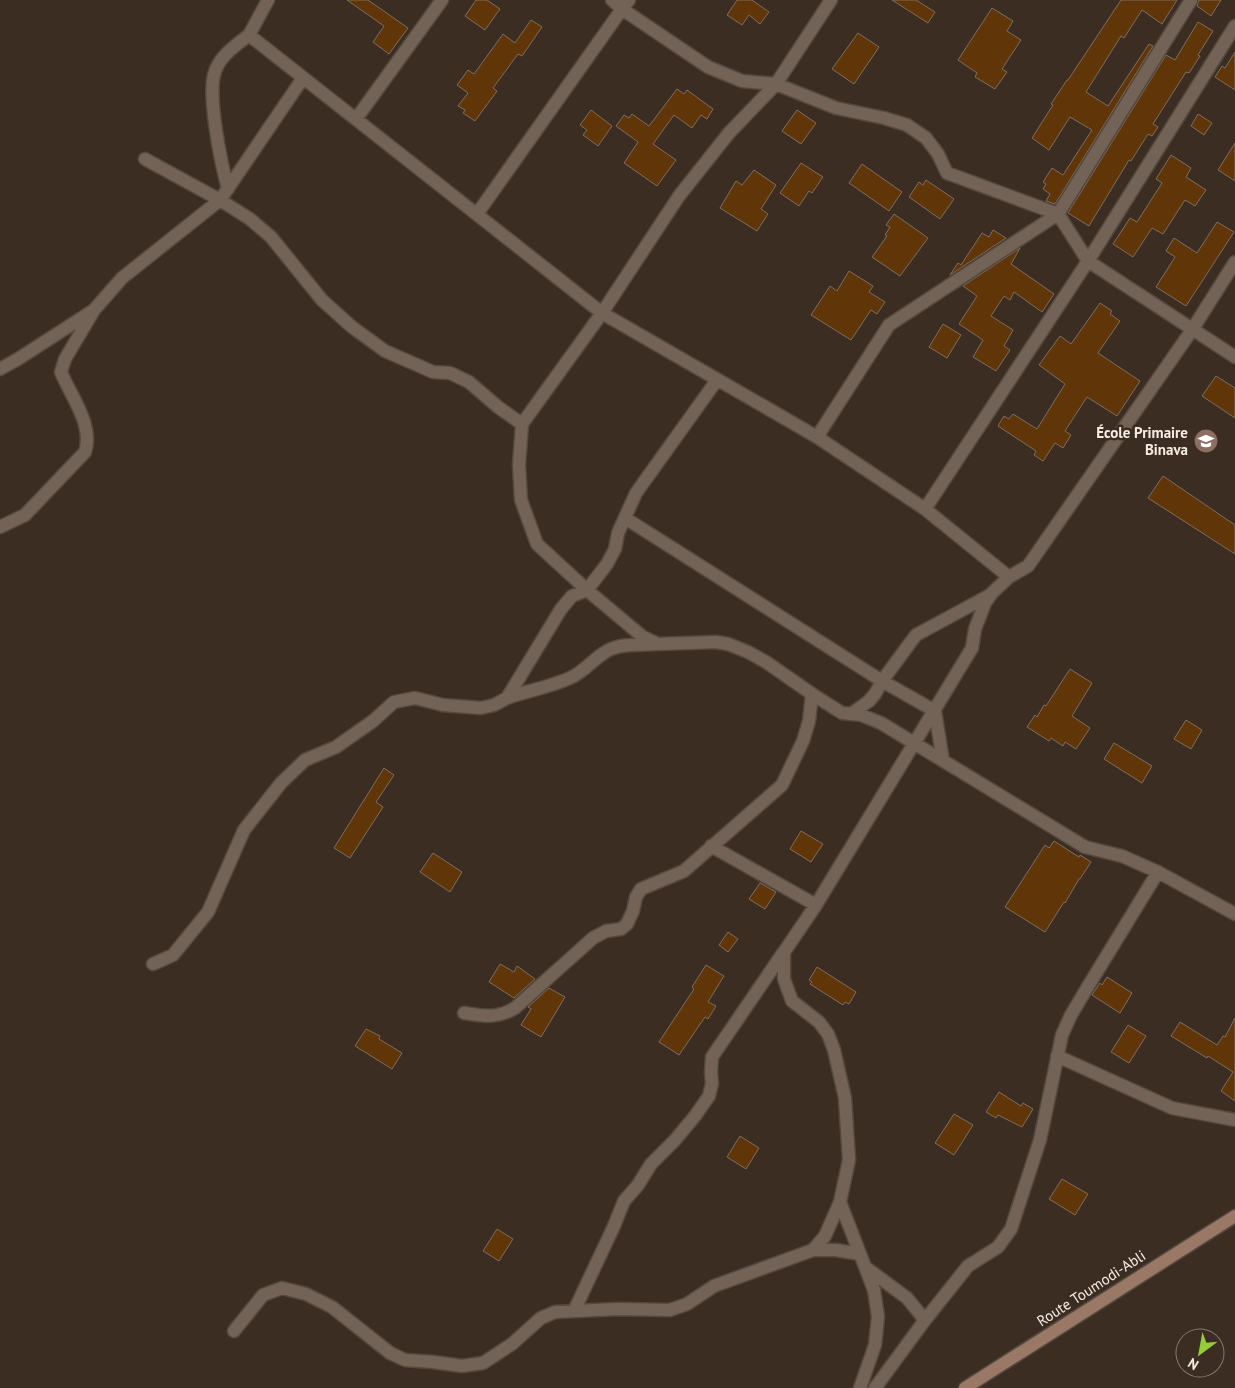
<svg xmlns="http://www.w3.org/2000/svg" width="1235" height="1388" viewBox="0 0 1235 1388" font-family="'PT Sans',sans-serif">
<rect width="100%" height="100%" fill="#3b2d22"/>
<path fill="#603608" stroke="#7e6e61" d="M347,0h21l40,28 -19,26 -16,-12 11,-16z
M476,0h11l13,9 -15,21 -20,-14z
M737,0h15l17,12 -9,12 -11,-9 -7,10 -15,-10z
M892,0h24l19,12 -7,11z
M1121,0h56l-15,24 -20,-14 -18,28 -3,-2 -35,56 22,14 41,-62 4,2 -98,158 -9,-3 4,-7 -7,-5 3,-5 -3,-2 9,-14 11,7 29,-45 -22,-13 -21,33 -17,-12 21,-33 -2,-1 16,-24h1z
M1199,0h22l-10,16 -14,-10z
M992,8l21,13 -6,10 14,9 -19,29 5,3 -12,17 -20,-12 2,-4 -19,-13z
M531,20l11,7 -20,29 -4,-2 -25,34 4,3 -22,30 -12,-8 2,-3 -7,-4 10,-13 -11,-8 11,-15 6,4 29,-40 12,9z
M1198,22l15,9 -15,24 2,1 -11,17 -3,-1 -33,52 5,3 -6,9 -4,-2 -17,27 -2,-1 -40,66 -21,-13 98,-158 9,5z
M858,33l21,14 -25,37 -22,-15z
M1235,52v38l-20,-13 7,-11 3,2z
M677,89l7,5 3,-4 26,19 -6,10 -6,-4 -9,13 -18,-13 -21,29 23,16 -19,26 -33,-23 14,-21 -22,-16 8,-11 5,3 3,-4 17,12z
M591,110l21,16 -14,20 -15,-11 4,-5 -7,-5z
M797,110l19,13 -15,21 -19,-13z
M1198,114l14,9 -8,12 -13,-9z
M1235,143v38l-17,-11z
M1171,155l20,13 -5,9 20,13 -11,16 -10,-6 -22,34 -11,-6 -19,29 -20,-13 17,-26 7,4 25,-39 -6,-4z
M801,163l22,14 -11,16 -3,-2 -10,15 -19,-13z
M862,164l40,28 -13,19 -40,-28z
M754,170l22,15 -15,24 7,5 -11,17 -37,-23 16,-27 6,4z
M926,180l28,19 -14,20 -31,-22 10,-15 4,3z
M894,214l34,24 -28,38 -28,-19 15,-21 -2,-1 5,-8 -4,-2z
M1217,222l17,10 -48,74 -30,-19 19,-30 -9,-6 8,-13 23,15z
M993,230l13,8 -56,37 8,-12 3,2 21,-32 7,4z
M1020,248l-9,16 43,30 -12,18 -28,-20 -4,8 -6,-4 -13,20 22,14 -9,16 6,4 -14,21 -23,-14 10,-17 -24,-16 18,-28 -14,-10z
M849,271l24,15 -4,6 16,10 -8,12 -6,-4 -20,30 -40,-25 19,-29 7,5z
M1100,303l12,8 -2,3 10,7 -22,32 42,28 -23,35 -30,-19 -22,34 6,4 -8,13 -8,-5 -12,18 -9,-6 2,-4 -38,-25 6,-10 5,3 4,-5 24,15 28,-45 -26,-19 21,-29 11,8z
M943,324l18,11 -14,23 -18,-11z
M1216,376l19,12v30l-33,-22z
M1163,476l72,49v29l-87,-56z
M1070,669l22,14 -20,33 18,12 -14,21 -11,-7 -2,4 -12,-8 -2,3 -22,-14 8,-12 2,2 7,-12 2,1z
M1186,720l16,10 -11,19 -17,-10z
M1114,743l38,23 -10,17 -38,-24z
M384,768l10,7 -18,27 7,5 -33,51 -16,-10z
M801,831l22,13 -12,18 -21,-13z
M1054,841l25,16 1,-2 11,7 -11,17h-1l-14,24 -1,-1 -19,30 -40,-25 40,-62 4,3z
M433,853l29,19 -12,20 -30,-20z
M760,883l16,9 -11,17 -16,-10z
M728,932l10,7 -10,13 -9,-7z
M500,964l14,8 3,-6 18,13 -21,19 -25,-16z
M706,965l18,11 -16,26 8,4 -8,13 -3,-2 -26,38 -20,-13 35,-53 -2,-2z
M817,967l39,25 -7,12 -4,-2 -2,3 -33,-21 2,-2 -3,-2z
M1107,977l25,16 -12,20 -28,-18 8,-12 2,2z
M549,988l16,9 -24,40 -20,-12 10,-16 -3,-2z
M1235,1018v83l-14,-10 12,-19 -25,-16 -1,2 -36,-22 9,-14 37,23 6,-9 2,1z
M1128,1025l18,11 -17,27 -18,-11z
M366,1029l14,7 -1,3 23,14 -10,16 -37,-23z
M999,1092l22,14 2,-3 10,6 -11,18 -24,-12 -2,3 -10,-6z
M954,1114l19,11 -19,30 -19,-12z
M740,1136l19,12 -13,21 -19,-12z
M1062,1179l26,15 -13,21 -26,-16z
M497,1229l16,10 -14,22 -16,-10z"/>
<g fill="none" stroke-linecap="round" stroke-linejoin="round">
<defs>
<path id="street" d="M268,0l-19,35 353,278 77,-117 50,-63 47,-49 55,-84
M629,0l-7,9 86,58 34,14 34,3 60,24 48,10 23,7 19,13 12,16 9,19 111,41 30,47 147,96
M356,119l86,-119
M145,159l75,41 30,19 21,18 51,63 30,27 33,24 48,21 17,1 19,9 29,25 24,17
M228,189c-7,-26 -20,-90 -14,-114 4,-18 22,-30 35,-40
M477,214l145,-205 -10,-9
M0,369l18,-10 76,-49 28,-32 98,-78 83,-122
M817,437l72,-112 169,-111 133,-214
M925,509l163,-248 147,-235
M625,518l257,163 53,30 8,50
M0,527l25,-12 60,-63c9,-27 -14,-55 -24,-80l4,-13 28,-47
M1009,577l19,-11 164,-236 43,-68
M507,698c20,-7 43,-11 63,-20 14,-6 23,-19 37,-27 13,-8 34,-6 49,-7
M851,714l18,-13 6,-7 7,-13 34,-46 74,-40
M711,846l105,59
M153,964l20,-9 35,-43 36,-82 37,-47 24,-23 31,-13 37,-26 21,-19 21,-4 28,7 38,3 13,-3 13,-7 54,-89 11,-13 15,-6 20,-26 8,-15 3,-16 18,-40 81,-113
M464,1013c21,3 32,6 51,-5l78,-70 13,-7 15,-2 6,-5 6,-13 3,-14 5,-8 43,-18 98,-86 21,-44 6,-20 3,-27
M1057,1056l115,52 63,12
M813,1250h23l24,4
M865,1267l42,31 18,22
M574,1311l40,-85 10,-25 14,-16 13,-21 24,-24 20,-24 14,-20 3,-13 -1,-10 1,-16 71,-104
M234,1331l29,-36 19,-7 24,6 26,13 58,46 15,7 28,2 29,4 21,-3 29,-19 29,-26 14,-6 63,-3 52,1 17,-6 27,-18 99,-36 12,-14 15,-34
M860,1388l15,-43 3,-28 -4,-27 -34,-88 9,-42 -4,-62 -11,-48 -6,-16 -9,-12 -27,-21 -8,-22v-27l32,-47 156,-257 3,-19 10,-26 7,-10 17,-16 -84,-68 -108,-72 -215,-124 -80,111 -3,41 2,35 16,44 50,46 56,47 15,7 58,-2 12,2 20,8 18,10 46,32 30,19 19,2 20,8 204,124 37,9 36,16 77,42
M875,1388l50,-68 43,-54 30,-19 13,-18 29,-89 22,-105 9,-20 16,-27 71,-116"/>
<path id="secondary" d="M965,1388l270,-172"/>
</defs>
<use href="#street" stroke="#55493f" stroke-width="15"/>
<use href="#secondary" stroke="#55493f" stroke-width="15"/>
<use href="#street" stroke="#726356" stroke-width="12"/>
<use href="#secondary" stroke="#997866" stroke-width="12"/>
</g>
<defs>
<symbol id="school-disc" viewBox="-11 -11 22 22"><circle r="9.5" fill="#8d6e63" stroke="#3b2d22"/><path d="M0-5L7-2L0 1L-7-2ZM-4 1L0 2.5L4 1V4Q0 6-4 4Z" fill="#fff"/></symbol>
</defs>
<g fill-rule="evenodd">
<use href="#school-disc" x="1192" y="427" width="28" height="28"/>
</g>
<g text-anchor="middle" dominant-baseline="central" stroke-width="5" stroke-linejoin="round" paint-order="stroke">
<g font-size="15" font-weight="bold" fill="#f5ece5" stroke="#3b2d22" text-anchor="end">
<text x="1188" y="432">École Primaire<tspan x="1188" dy="17">Binava</tspan></text>
</g>
<g font-size="15" fill="#f5ece5" stroke="#3b2d22">
<text transform="translate(1091 1288) rotate(-33)">Route Toumodi-Abli</text>
</g>
</g>
<g transform="translate(1200 1353) rotate(212)"><circle r="24" fill="#3b2d22" stroke="#857970"/>
<path d="M0-4L9 19L0 12L-9 19Z" fill="#95cc3b"/>
<text y="-8" font-size="14" font-weight="bold" text-anchor="middle" fill="#f5ece5">N</text>
</g>
</svg>
